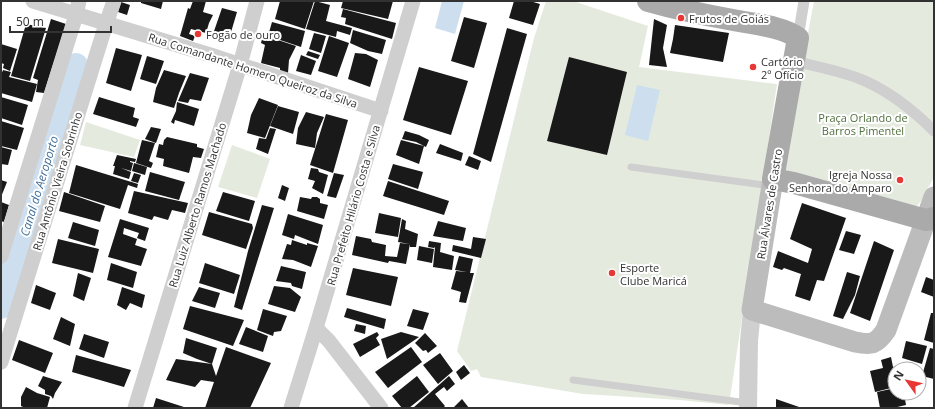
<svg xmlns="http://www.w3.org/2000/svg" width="935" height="409" viewBox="0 0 935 409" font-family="'Open Sans',sans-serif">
<rect width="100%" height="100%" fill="#fff"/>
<path fill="#e4ebde" d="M546,1h27l75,25 -9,41 138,17 -48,321 -49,-5 -97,-6 -102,-17 -4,-8 -6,2 -14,-20 77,-313z
M814,1h120v176l-13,24 -6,8 -133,-38z
M86,122l54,18 -6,17 -54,-12z
M232,145l38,14 -13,39 -39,-11z"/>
<path fill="#cddeee" d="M442,1h22l-9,33 -20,-6z
M637,85l23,5 -12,51 -23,-6z"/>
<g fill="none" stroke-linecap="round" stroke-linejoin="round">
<path stroke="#cddeee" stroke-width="24" d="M1,307l75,-242"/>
</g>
<path fill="#191919" d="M141,1h22l-2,8 -20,-6z
M193,1h13l-3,11 10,3 -4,8 -3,10 -15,-4 -2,5 6,2 -2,5 -13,-5 8,-28 2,1z
M280,1h34l-9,28 -30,-10z
M315,1l15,4 -4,16 26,7 -2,7 -13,-4 -1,6 -30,-8z
M343,1h50l-5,18 -47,-11z
M514,1h16l10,3 -7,21 -24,-7z
M121,2l9,3 -3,10 -9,-3z
M222,8l15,4 -8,27 -16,-5z
M343,9l53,14 -4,16 -47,-15 1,-6 -5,-1z
M464,17l23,6 -13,45 -23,-7z
M51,19l15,5 -22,69 -8,-1 2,-12 -5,-2z
M654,19l13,6 -4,23 4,19 -18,-2z
M272,22l33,9 -4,16 -33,-11z
M26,24l20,4 -16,53 -19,-5z
M675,25l54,8 -6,29 -53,-9 3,-14z
M507,28l20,6 -36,128 -18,-8z
M353,30l33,10 -4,14 -14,-3 -18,-8z
M314,33l12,3 -5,17 -12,-4z
M263,35l33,11 -7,14 -1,13 -8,-2v-3l-19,-5 4,-18 -4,-2z
M329,36l20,7 -12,34 -19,-6z
M1,44l16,5 -7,22 -7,-3 1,-4 -3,-1z
M116,48l26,7 -11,36 -25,-8z
M308,51l12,4 -2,4 -12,-4z
M355,53l11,1 12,6 -8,27 -22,-8z
M301,55l15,6 -5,14 -15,-4z
M147,56l17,5 -8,23 -16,-5z
M569,57l58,15 -20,83 -60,-14z
M419,67l49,14 -17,54 -48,-15z
M3,70l8,2 -2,5 28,7 -5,18 -31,-9v-18z
M164,70l22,6 -7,17 -5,15 -21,-6 3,-14z
M190,73l19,5 -8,23 -11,-2 -2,4 -10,-2z
M1,97l27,8 -6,20 -21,-7z
M99,97l36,11 -2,9 6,2 -3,8 -43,-13z
M259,98l19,7 -13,33 -18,-5 4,-18z
M177,102l22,7 -5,17 -19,-6 -1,4 -3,-2 5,-11z
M278,106l21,6 -6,22 -23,-8z
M306,112l18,5 -7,16 -2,15 -19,-4 2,-16z
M326,114l22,6 -15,53 -23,-8z
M1,121l23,7 -7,22 -16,-4z
M151,127l10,2 -5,14 -11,-4z
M270,128l6,1 -8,25 -12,-5 3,-11 7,1z
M405,131l14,4 10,5 -3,7 -10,-5 -14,-3z
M167,137l30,7v3l7,2 -3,9 -8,-1 -4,16 -26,-7 1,-7 -8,-2 3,-13 4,1 1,-5z
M142,140l13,3 -6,18 4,2 -2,5 -15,-5z
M401,140l23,6 -5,18 -23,-9z
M440,144l23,9 -2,8 -25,-8z
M1,147l11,3 -4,15 -7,-1z
M117,155l19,4 -1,3 -5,-1v1l3,1 -2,8 -10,-3 10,4 -2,7 -16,-5 2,-8h-2z
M469,156l12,5 -3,9 -13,-5z
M134,163l13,4 -2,8 -13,-4z
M393,164l30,8 -5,17 -30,-10z
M76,165l62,19 -1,4 -9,-3 -8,24 -51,-16z
M311,168l7,1 1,3 9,3 -5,19 -11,-6 3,-7 -7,-2z
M150,172l35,10 -6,18 -34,-9z
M134,173l7,2 -3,8 -7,-2z
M334,173l10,2 -8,23 -9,-2z
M1,180l6,2 -6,15z
M388,181l61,20 -5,14 -61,-19z
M282,185l7,3 -4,13 -7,-3z
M134,191l54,12 -3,10 -13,-3 -4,10 -14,-4 -2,4 -24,-7z
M64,192l41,14 -5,16 -41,-11z
M223,192l32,9 -6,20 -33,-10z
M300,197l11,2 1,-2h5l3,2v4l8,2 -4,14 -27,-8z
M1,202l8,3 -5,17 -3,-1z
M802,203l44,15 -22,63 -7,-1 -7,21 -15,-5 6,-22 -17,-6 -2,2 -9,-3 5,-16 30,12 4,-14 -22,-10z
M262,205l12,3 -32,102 -8,-3 14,-56z
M209,212l43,12 1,4 -7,21 -44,-14z
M379,213l22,5 -3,19 -23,-4z
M288,214l35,11 -5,19 -23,-9 -1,4 -12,-4z
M120,219l29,9 -4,13 -8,-3 2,-5 -15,-5 -1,6 14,5 -2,6 12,4 -6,17 -33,-9z
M402,219l4,2 -1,8 13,5 -2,13h-6v-6v3l-12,-2z
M438,221l28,7 -3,13 -30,-5z
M73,222l26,8 -4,16 -27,-8z
M846,231l15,4 -7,19 -15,-4z
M356,236l15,3 1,3 14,3 -1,11 12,1 3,-14 10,1 -4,20 -17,-3 -1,2 -36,-8z
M473,237l13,2 -5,19 -29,-7 1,-6 18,4z
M58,239l41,10 -6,24 -41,-10z
M292,240l15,5v-2l11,3 -7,21 -18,-7 -11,-1 5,-15 4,1z
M429,241l12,2 -1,9 14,4 -2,14 -19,-3 2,-20 -1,1 -6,-1z
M874,241l20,9 -24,71 -20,-8z
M419,246l15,3 -2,14 -15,-3z
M459,256l14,3 -3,14h4l-8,30 -7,-1 2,-10 -10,-3 5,-18 11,1 -12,-2z
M111,263l26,9 -4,16 -26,-8z
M205,263l35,12 -6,19 -35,-11z
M281,266l25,6 -4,17 -10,-3 -1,-3 -15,-2z
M353,268l45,9 -7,29 -45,-11z
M847,272l13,4 -5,19 -12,24 -10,-3z
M78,273l13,5 -7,23 -11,-5z
M926,277l8,3v17l-13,-5z
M36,285l20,8 -6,17 -19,-7z
M274,286l16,2 11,9 -6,15 -27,-8z
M122,287l23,8 -3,13 -12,-5 -4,7 -9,-5z
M199,287l21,6 -5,15 -23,-7z
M190,306l54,14 -11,26 -50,-17z
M347,308l39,11 -2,10 -40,-12z
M263,309l24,7 -6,15 -7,1 -1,4 -16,-6z
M413,309l16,4 -6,17 -16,-4z
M931,313h3v30l-10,-3z
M61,317l14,7 -5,22 -17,-7z
M356,324l10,2 -1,8 -11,-3z
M246,327l22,9 -5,16 -24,-8z
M377,332l2,3 -3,3 4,7 -20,12 -7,-13z
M401,332l18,5 -32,22 -6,-20z
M425,333l12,13 -9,7 -2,-3 -3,1 -8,-8z
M84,334l25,8 -5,16 -25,-9z
M186,338l31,10 -5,16 -15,-5 -14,-6z
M19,340l34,13 -8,20 -33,-13z
M906,341l21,5 -5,18 -20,-6z
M226,347l45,16 -21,45h-45l9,-26 -13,-2 -6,7 -29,-7 10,-21 36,5 4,12z
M411,347l11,15 -34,26 -13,-16z
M930,348l4,1v30l-12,-3z
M440,353l13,18 -15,13 -15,-19z
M76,355l55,15 -7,17 -52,-15z
M891,357l2,10 5,-1 1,3h-4v18l-20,5 -5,-21 13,-3 -2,-8z
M464,365l6,8 -9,7 -5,-8z
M43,376l19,6 -7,11 -2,6 -2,-3 -6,-2v-4l-7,-4z
M417,376l12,16 -20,16h-7l-10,-12z
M449,376l6,8 -8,7 -3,-4 -9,7 10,12 -2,2h-30z
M26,387l11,6 13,4 -3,11h-22l-4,-2v-9z
M895,388v5h9l2,12 -13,3h-13l-3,-16z
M156,398l31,10h-34z
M462,399l7,9h-16z
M776,399l26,9h-26z"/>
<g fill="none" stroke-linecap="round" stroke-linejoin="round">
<path stroke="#cfcfcf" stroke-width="7" d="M631,167l133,18 5,-3
M573,380l175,23"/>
<path stroke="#cfcfcf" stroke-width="11" d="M798,38l6,-37
M794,61c23,6 49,10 71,20 27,12 49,30 69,50"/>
<path stroke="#cfcfcf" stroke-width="15" d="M33,1l184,56 164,54
M1,256l75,-241 3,-14
M316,328l13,13 52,67
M1,362l105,-338 8,-23
M135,408l105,-343 17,-64
M291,408l25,-80 97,-327"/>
<path stroke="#cfcfcf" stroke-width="18" d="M748,408l1,-67 3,-31"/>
<path stroke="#bcbcbc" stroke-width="21" d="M773,179l-21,131 103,32c16,3 21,3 31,-12l48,-133"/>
<path stroke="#aaa" stroke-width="22" d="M648,1c28,8 57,14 85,19 20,4 49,6 65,18l-25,141 21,4 132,37 8,-2"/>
</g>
<g fill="#e73836" stroke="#fff" stroke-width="1.5">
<circle cx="681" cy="18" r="4"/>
<circle cx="198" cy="34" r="4"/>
<circle cx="753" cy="67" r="4"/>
<circle cx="900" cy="180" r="4"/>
<circle cx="612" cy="273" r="4"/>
</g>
<g text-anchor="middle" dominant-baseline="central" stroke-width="4" stroke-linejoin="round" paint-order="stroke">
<g font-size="11" fill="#323232" stroke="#fff" text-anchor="start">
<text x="689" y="18">Frutos de Goiás</text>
<text x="206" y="34">Fogão de ouro</text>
<text x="761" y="61">Cartório<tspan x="761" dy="13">2º Ofício</tspan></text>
<text x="892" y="174" text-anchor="end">Igreja Nossa<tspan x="892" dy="13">Senhora do Amparo</tspan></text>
<text x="620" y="267">Esporte<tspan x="620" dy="13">Clube Maricá</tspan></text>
</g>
<g font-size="11" fill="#323232" stroke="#fff">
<text transform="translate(253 70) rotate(18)">Rua Comandante Homero Queiroz da Silva</text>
<text transform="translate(57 181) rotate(-73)">Rua Antônio Vieira Sobrinho</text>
<text transform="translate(769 204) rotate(-81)">Rua Álvares de Castro</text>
<text transform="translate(197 205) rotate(-73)">Rua Luiz Alberto Ramos Machado</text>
<text transform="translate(353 205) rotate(-74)">Rua Prefeito Hilário Costa e Silva</text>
</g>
<g font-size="11" fill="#516f3e" stroke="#fff">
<text x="863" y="117">Praça Orlando de<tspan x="863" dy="13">Barros Pimentel</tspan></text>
</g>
<g font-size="12" font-style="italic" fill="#3e6c96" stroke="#fff">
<text transform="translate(39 186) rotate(-73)">Canal do Aeroporto</text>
</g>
</g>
<rect width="935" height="409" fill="none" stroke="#323232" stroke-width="4"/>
<g transform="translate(907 381) rotate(303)"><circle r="19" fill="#ffffff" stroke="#adadad"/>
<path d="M0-3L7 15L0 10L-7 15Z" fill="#e73836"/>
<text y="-6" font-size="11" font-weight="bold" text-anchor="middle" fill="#323232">N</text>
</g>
<path d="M10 26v6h101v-6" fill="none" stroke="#323232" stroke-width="2"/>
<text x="16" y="26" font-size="12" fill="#323232" stroke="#ffffff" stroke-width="3" paint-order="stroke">50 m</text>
</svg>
